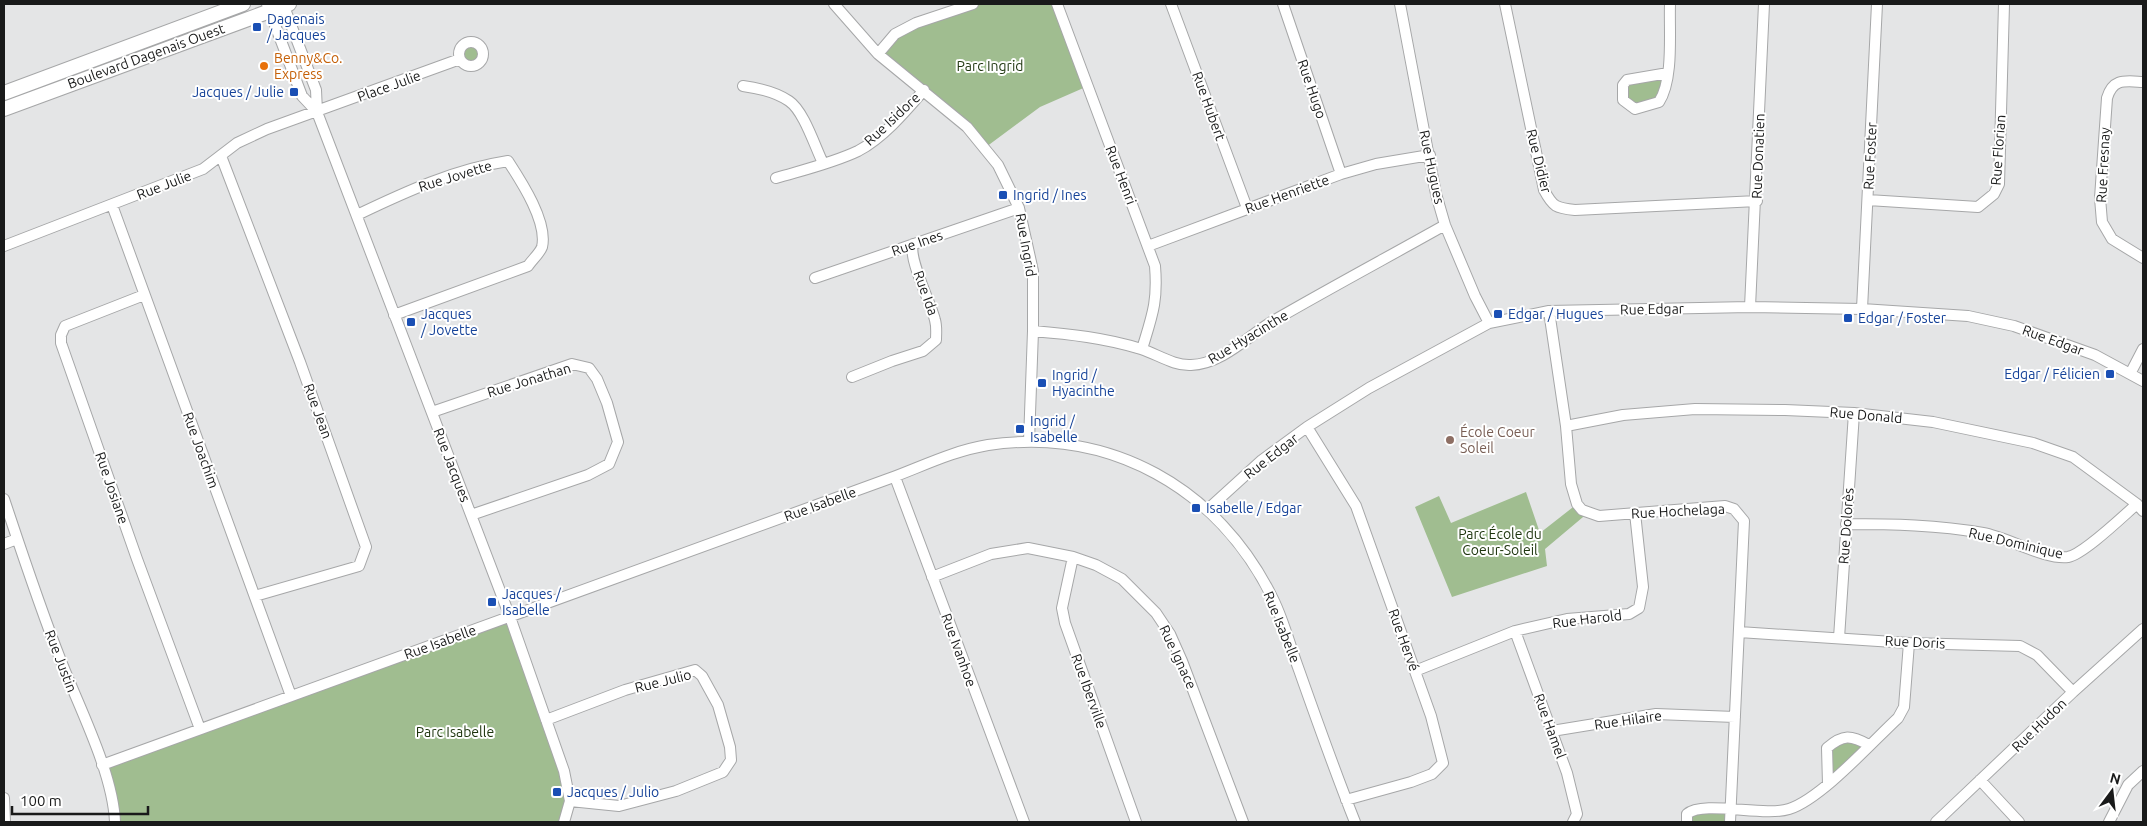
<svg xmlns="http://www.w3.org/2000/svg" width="2147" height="826" viewBox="0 0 2147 826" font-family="Ubuntu,sans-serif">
<rect width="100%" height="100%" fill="#e4e5e6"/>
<path fill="#a0bd90" d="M972,4h87l29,82 -48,21 -54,40 -108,-93 17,-20z
M459 54a12 12 0 1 1 24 0a12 12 0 1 1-24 0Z
M1668,73l-3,21 -30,15 -12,-9v-15z
M1526,492l14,41 37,-29 12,8 -44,37 2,17 -95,31 -37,-90 24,-11 12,27z
M510,617l60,184 -6,21h-449l-13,-57z
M1838,738l31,7 -41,39 -1,-36z
M1730,809v13h-43v-8z"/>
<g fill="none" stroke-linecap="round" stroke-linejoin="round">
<defs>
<path id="minor" d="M267,4l35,92 15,16
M283,4l33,86 1,22 193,505 54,154 6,30 -6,21
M834,4l44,50 89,73 31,38 21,43 14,63v60l-4,110
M1057,4l98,262c3,36 -3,50 -13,83
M1171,4l76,204
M1283,4l58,170
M1400,4l36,190 9,31 30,71 14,27
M1505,4l39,186c9,17 12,18 31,20l182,-9
M459 54a12 12 0 1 1 24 0a12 12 0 1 1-24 0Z
M878,54l17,-20 21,-11 57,-19
M1668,73l-41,7 -4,5v15l12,9 24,-7c15,-23 10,-71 11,-98
M2143,82c-18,-1 -30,-4 -36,16l-7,100 2,24 10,17 31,19
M743,86c15,2 33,6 46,15 15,10 26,46 34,62
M221,156l79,206 66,185 -7,19 -104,30
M776,178c27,-8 57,-15 82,-27 25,-13 47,-39 66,-61
M1868,200l110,7 16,-13 5,-10 5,-180
M112,205l179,491
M357,215c48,-23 98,-46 151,-54 13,20 40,61 34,86 -2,6 -10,13 -14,19l-134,49
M4,246l199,-77 34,-26 30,-14 193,-70
M1148,246l193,-72 35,-10 54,-9
M815,278l204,-70
M144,295l-79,31 -4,9v8l76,216 63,170
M1750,307l14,-303
M1862,309l15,-305
M1549,311l17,115 5,58 6,20 5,6 17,6 126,-10 9,3 10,12 -14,301
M1033,331c36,3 73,7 108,18 16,5 33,17 50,16 31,-1 57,-29 82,-44 57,-33 115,-64 172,-96
M2130,374l13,-25
M852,377l40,-16 31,-10 13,-11c0,-6 1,-13 -1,-20 -4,-17 -27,-61 -22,-76
M432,412l140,-48 17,4 8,11 10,24 11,39 -9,22 -21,11 -117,40
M1566,426l57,-11 72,-6 90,1 69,3 79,9 100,21 40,14 64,47 6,7
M1307,427l49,79 75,210 12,47 -11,11 -21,8 -65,18
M895,477l129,345
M4,499c18,54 36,109 57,162 18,46 52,112 54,161
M1207,510l55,-50 45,-33 62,-39 120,-65 60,-12 201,-4 112,2 106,7 46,10 81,29 48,26
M1846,524c46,0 92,1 137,9 24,4 62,27 85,24 16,-3 55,-41 69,-53
M4,544l13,-5
M1073,557l-11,51 3,15 71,199
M932,577l59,-23 37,-6 45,9 23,8 26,14 34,34 14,21 12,27 61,161
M1515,631l52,142 10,41 -4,8
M1739,632l170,11 111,3 17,9 36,37
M1839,638l15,-225
M1415,671l100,-40 52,-12 62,-5 10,-6 4,-21 -8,-74
M546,720l79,-30 70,-20 7,6 16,29 12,42 1,13 -8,12 -47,19 -57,15 -49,-5
M1552,731l104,-17 79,3
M102,765l786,-286c33,-12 64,-28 100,-34 122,-18 231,43 285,154 11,22 17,47 26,71 18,51 36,102 56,152
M1980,780l39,42
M1828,784l-1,-36c16,-14 24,-13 42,-3
M4,798l1,24
M1687,822v-8c16,-14 77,3 102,-5 32,-10 83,-67 109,-91l6,-11 5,-64
M1936,822l137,-130 70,-63
M2109,822l19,-37 15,-14"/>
<path id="secondary" d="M4,93l239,-89
M4,109l285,-105"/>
</defs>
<use href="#minor" stroke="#a6a7a8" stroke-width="12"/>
<use href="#secondary" stroke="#a6a7a8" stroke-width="16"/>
<use href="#minor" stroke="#fff" stroke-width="10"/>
<use href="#secondary" stroke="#fff" stroke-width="14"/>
</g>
<g fill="#1a4fb4" stroke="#fff" stroke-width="2">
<rect x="252" y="22" width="10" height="10" rx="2.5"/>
<rect x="289" y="87" width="10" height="10" rx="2.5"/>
<rect x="998" y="190" width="10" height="10" rx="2.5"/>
<rect x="1493" y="309" width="10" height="10" rx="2.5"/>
<rect x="1843" y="313" width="10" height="10" rx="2.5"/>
<rect x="406" y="317" width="10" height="10" rx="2.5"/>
<rect x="2105" y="369" width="10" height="10" rx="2.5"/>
<rect x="1037" y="378" width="10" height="10" rx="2.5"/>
<rect x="1015" y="424" width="10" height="10" rx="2.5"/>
<rect x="1191" y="503" width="10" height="10" rx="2.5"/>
<rect x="487" y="597" width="10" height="10" rx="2.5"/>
<rect x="552" y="787" width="10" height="10" rx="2.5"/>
</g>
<circle fill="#e8710a" stroke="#fff" stroke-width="2" cx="264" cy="66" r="5"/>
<circle fill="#8d6e63" stroke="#fff" stroke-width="2" cx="1450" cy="440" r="5"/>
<g text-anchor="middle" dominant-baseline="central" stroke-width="4" stroke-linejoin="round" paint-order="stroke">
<g font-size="14" fill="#164399" stroke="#fff" text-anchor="start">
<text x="267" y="19">Dagenais<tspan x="267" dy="16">/ Jacques</tspan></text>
<text x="284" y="92" text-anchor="end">Jacques / Julie</text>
<text x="1013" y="195">Ingrid / Ines</text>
<text x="421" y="314">Jacques<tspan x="421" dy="16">/ Jovette</tspan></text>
<text x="1508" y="314">Edgar / Hugues</text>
<text x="1858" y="318">Edgar / Foster</text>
<text x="2100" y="374" text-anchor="end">Edgar / Félicien</text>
<text x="1052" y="375">Ingrid /<tspan x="1052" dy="16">Hyacinthe</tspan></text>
<text x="1030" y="421">Ingrid /<tspan x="1030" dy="16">Isabelle</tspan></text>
<text x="1206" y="508">Isabelle / Edgar</text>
<text x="502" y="594">Jacques /<tspan x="502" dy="16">Isabelle</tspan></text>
<text x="567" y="792">Jacques / Julio</text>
</g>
<g font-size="14" fill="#191a1a" stroke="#fff">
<text transform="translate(146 56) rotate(-20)">Boulevard Dagenais Ouest</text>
<text transform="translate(389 86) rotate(-20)">Place Julie</text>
<text transform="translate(1312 89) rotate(71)">Rue Hugo</text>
<text transform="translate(1209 106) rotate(70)">Rue Hubert</text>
<text transform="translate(892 119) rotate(-43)">Rue Isidore</text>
<text transform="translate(1998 150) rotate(-86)">Rue Florian</text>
<text transform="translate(1758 156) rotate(-88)">Rue Donatien</text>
<text transform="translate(1870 156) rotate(-87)">Rue Foster</text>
<text transform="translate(1539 161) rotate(76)">Rue Didier</text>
<text transform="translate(2103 165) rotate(-87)">Rue Fresnay</text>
<text transform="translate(1432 167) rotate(78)">Rue Hugues</text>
<text transform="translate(1121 175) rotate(69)">Rue Henri</text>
<text transform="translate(455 176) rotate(-17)">Rue Jovette</text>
<text transform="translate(164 185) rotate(-21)">Rue Julie</text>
<text transform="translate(1287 194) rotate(-20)">Rue Henriette</text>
<text transform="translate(917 243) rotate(-19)">Rue Ines</text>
<text transform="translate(1026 245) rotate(80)">Rue Ingrid</text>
<text transform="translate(926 293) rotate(70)">Rue Ida</text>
<text transform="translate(1652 309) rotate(-1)">Rue Edgar</text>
<text transform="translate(1248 337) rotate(-31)">Rue Hyacinthe</text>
<text transform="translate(2053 340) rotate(20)">Rue Edgar</text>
<text transform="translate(529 380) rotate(-17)">Rue Jonathan</text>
<text transform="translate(318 411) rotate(70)">Rue Jean</text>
<text transform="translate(1866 415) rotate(5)">Rue Donald</text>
<text transform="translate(201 450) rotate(70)">Rue Joachim</text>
<text transform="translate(1271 456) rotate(-38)">Rue Edgar</text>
<text transform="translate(452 465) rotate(69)">Rue Jacques</text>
<text transform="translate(112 488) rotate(71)">Rue Josiane</text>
<text transform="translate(820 504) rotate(-20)">Rue Isabelle</text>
<text transform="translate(1678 511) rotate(-3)">Rue Hochelaga</text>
<text transform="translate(1846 526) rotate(-86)">Rue Dolorès</text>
<text transform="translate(2016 543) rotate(13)">Rue Dominique</text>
<text transform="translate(1587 619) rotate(-7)">Rue Harold</text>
<text transform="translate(1282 627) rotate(68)">Rue Isabelle</text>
<text transform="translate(1404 640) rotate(70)">Rue Hervé</text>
<text transform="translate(440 642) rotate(-20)">Rue Isabelle</text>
<text transform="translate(1915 642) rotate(3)">Rue Doris</text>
<text transform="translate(959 650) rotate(70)">Rue Ivanhoe</text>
<text transform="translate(1178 657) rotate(65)">Rue Ignace</text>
<text transform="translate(61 661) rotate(69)">Rue Justin</text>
<text transform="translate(663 681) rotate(-14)">Rue Julio</text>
<text transform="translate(1089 691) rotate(70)">Rue Iberville</text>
<text transform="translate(1628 720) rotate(-8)">Rue Hilaire</text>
<text transform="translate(2039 725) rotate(-44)">Rue Hudon</text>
<text transform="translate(1550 726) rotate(70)">Rue Hamel</text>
</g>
<g font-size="14" fill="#c56008" stroke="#fff" text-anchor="start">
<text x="274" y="58">Benny&amp;Co.<tspan x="274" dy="16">Express</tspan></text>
</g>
<g font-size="14" fill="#1d340d" stroke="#fff">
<text x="990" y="66">Parc Ingrid</text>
<text x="1500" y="534">Parc École du<tspan x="1500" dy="16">Coeur-Soleil</tspan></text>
<text x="455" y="732">Parc Isabelle</text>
</g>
<g font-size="14" fill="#785e54" stroke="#fff" text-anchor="start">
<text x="1460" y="432">École Coeur<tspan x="1460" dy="16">Soleil</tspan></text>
</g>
</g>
<rect width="2147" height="826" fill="none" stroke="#191a1a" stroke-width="10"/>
<g transform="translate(2112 791) rotate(15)" stroke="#ffffff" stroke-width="4" paint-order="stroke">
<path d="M0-4L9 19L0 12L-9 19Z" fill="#191a1a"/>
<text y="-8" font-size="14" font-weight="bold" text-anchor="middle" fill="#191a1a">N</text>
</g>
<path d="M12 806v8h136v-8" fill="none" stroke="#191a1a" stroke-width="2.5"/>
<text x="20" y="806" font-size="15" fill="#191a1a" stroke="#ffffff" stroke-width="4" paint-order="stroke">100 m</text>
</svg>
